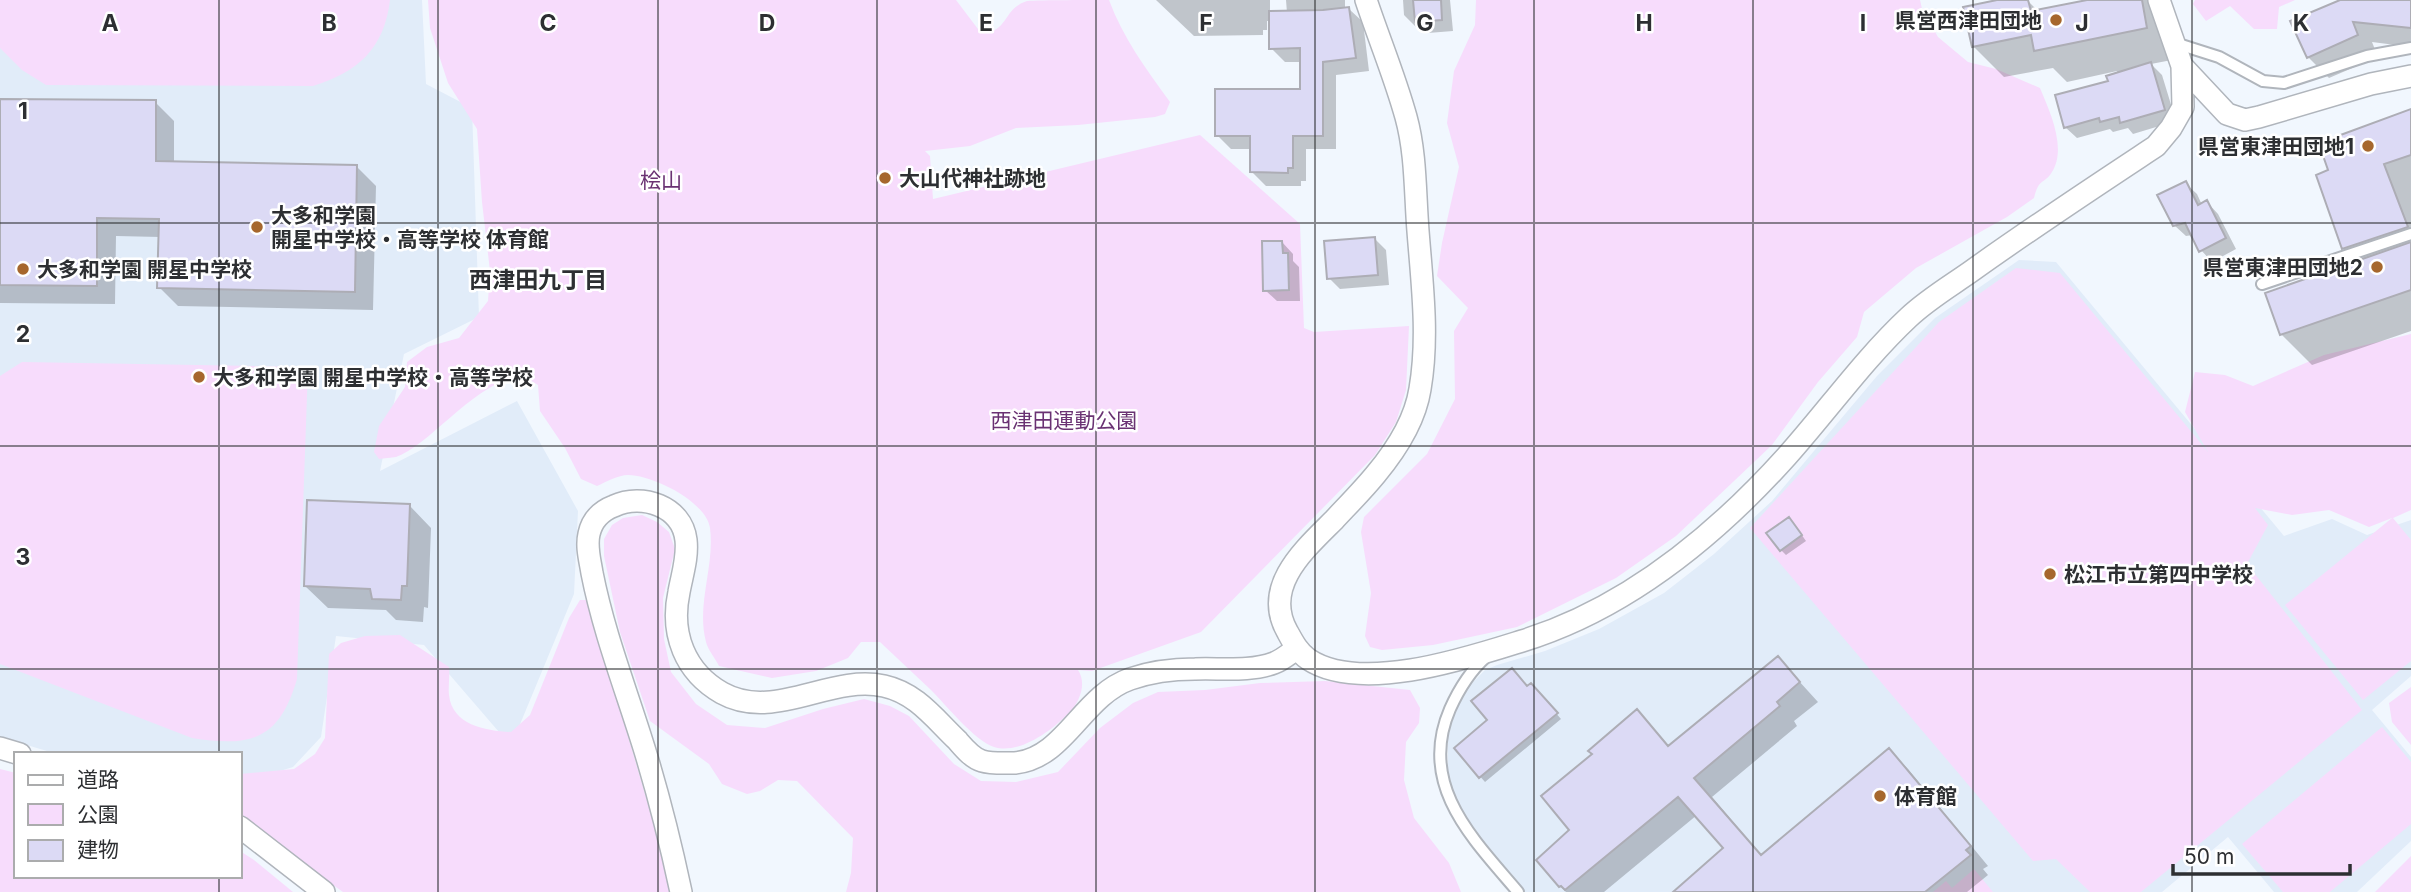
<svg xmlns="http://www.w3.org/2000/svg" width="2411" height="892" viewBox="0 0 2411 892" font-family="Inter,'Noto Sans JP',sans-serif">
<rect width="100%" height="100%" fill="#f1f7fe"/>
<path fill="#e1ecf9" d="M0,0h422l4,84 46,24 7,209 -75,37 -24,117 137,-70 61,110 -4,83 -63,152 -87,-101 -88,-9 -15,101 -28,30 -42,13h-11v-26h-183l-57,-17z
M2019,260l37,2 228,274 48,-17 35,16 44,-15v156l-39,34 39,47v84l-54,51h-83l-46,-55 -66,55h-637l-58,-69 -12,-22 -7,-22v-41l3,-14 9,-24 10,-15 15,-15 12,-5 48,-14 54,-22 65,-36 50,-39 58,-53 105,-125 58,-58z"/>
<path fill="#f7dcfc" d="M0,0h390c-6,49 -32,72 -77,86l-267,-1 -24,-15 -22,-22z
M428,0h528l25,33c28,0 21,-24 46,-32 13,-1 65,-1 82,-1 14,38 37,69 61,102l-5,12 -10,3 -77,8 -62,3 -46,18 -45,5 5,5 3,43 267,-64 100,89 4,104 10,4 95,-6 -3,64 -10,32 -21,33 -174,177 -109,39 -14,-1c9,13 2,32 -9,43 -17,17 -49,42 -75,34 -19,-6 -48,-42 -63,-57 -17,-16 -34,-32 -51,-48h-19l-13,16 -32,13 -44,7 -53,-12c-4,-8 -11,-16 -13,-24 -10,-38 9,-76 4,-114 -4,-27 -58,-53 -82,-53 -10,0 -22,7 -31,11l-16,-7 -16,-31 -25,-37 -2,-26c-41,-32 -103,59 -142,72 -5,1 -12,1 -17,2l-5,-7 5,-26 26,-39 2,-25 20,-15 32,-9 29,-37 2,-30 -8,-69 -5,-73 -29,-46 -18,-55z
M1476,0h444l2,9 16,28 30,25 28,7 44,19c10,24 27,60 12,84 -8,13 -13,5 -18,26l-27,19 -91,51 -52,44 -7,25 -39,45 -46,63 -96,91 -60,42 -99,49 -84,18 -51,5 -12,-3 -5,-11 6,-43 -10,-61 3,-15 63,-63 28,-55 -1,-68 14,-23 -31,-32 5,-33 17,-76 -12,-44 7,-52 21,-46z
M2195,0h100l-16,7 -2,22h-23l-24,-23 -24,15 -13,-17z
M2016,268l44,5 148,179 -23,-40 10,-40 30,3 28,11 71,-31 87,-21v176l-18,8 18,22v121l-48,39 -78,-95 107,-87 -23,9 -40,-17 -37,5 -37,-7 13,17 -21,39 115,146 -221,182h-51l-34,-33 -23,2 -283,-333 189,-206z
M22,362l286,5 -11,312c-18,62 -47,68 -105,59l-192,-74v-288z
M642,515l15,7 12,10 6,17 -12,49 1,41 7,33 25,32 31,21 38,3 58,-19 41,-10 26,7 19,10 45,48 27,17 35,1 42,-10 42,-44 33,-25 25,-11 47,-2 55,-7 65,-2 85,9 10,18 -1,15 -13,19 -2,38 10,38 35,45 12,29h-615l5,-19 2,-35 -56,-57 -19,-1 -18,11 -13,3 -25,-10 -13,-20 -59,-43 -30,-89 -16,-76v-17l8,-14 11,-7z
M580,600h8l69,235 12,57h-326l-103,-73v-45l54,-5 21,-15 10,-16 4,-84 12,-11 24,-7 35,-1 49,32c1,9 -1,19 0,28 3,30 37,36 62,37l19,-17 39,-97z
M2411,687v58l-19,-23 -3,-19z
M2382,727l29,35v62l-81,68h-47l-41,-48z
M0,769l16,4v103h224v-25l14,9 39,32h-293z
M2411,856v36h-36z
M1974,869l19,23h-60l13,-11 6,7z"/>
<path fill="#0003" d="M1156,0h114v13h17l-1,-13h59v9h4l14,13 6,49 -33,4v74h-30v32h-5v5h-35l-14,-14v-23h-21l-14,-14 85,-44v-29h-17l-14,-14v-27h-4v9h-4v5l-69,1z
M1403,0h47l3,31 -25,2 -6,-7 -6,1 -12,-12z
M2006,0l22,1 10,10 58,-11h51l23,23 7,36 -26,5 11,11 14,46 -43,13 -5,-6 -15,4 -3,-3 -33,9 -12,-11 45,-44 8,-9 -1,-3 -50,11 -14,-14 -49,9 -31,-31z
M2339,0h72v47l-39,-5 6,15 -49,21 -21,-21z
M0,100l155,2 19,19v42l183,4 19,19 -3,124 -195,-4 -19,-19 1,-50 -44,-1 -1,68 -115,-1z
M2411,111v220l-99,34 -31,-31 78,-71 -15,-15 -14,-77z
M2185,183l12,11 5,11 5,-3 11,12 18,35 -24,13 -11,-12 -8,-15 -7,1 -12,-11z
M1375,239l11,11 3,35 -49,4 -11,-11z
M1282,242l11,12v7l6,6 1,34h-23l-12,-11z
M409,505l22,23 -3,80 -4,-1 -1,15 -27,-2 -10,-10 -58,-2 -23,-22z
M1794,524l12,17 -20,14 -5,-5z
M1778,658l40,44 -24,19 3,5 -85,71 50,59 127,-106 19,19 80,97 -5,3 5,6 -21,17h-291l50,-44 -29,-33 -93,77h-38l-6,-6 11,-56 23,-76 43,-43 33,36z
M1527,688l9,2 25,29 -76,63 -29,-33z"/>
<path fill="#dcdaf5" stroke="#adadb5" stroke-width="2" d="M1413,0h28l1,20 -27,2z
M1997,0h31l3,11 56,-11h55l5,28 -113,23 -3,-16 -59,12 -9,-40z
M2340,0h71v28l-58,-6 5,13 -51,23 -17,-37z
M1349,7l7,51 -33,4v74h-30v32h-5v5l-38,-1v-36h-35v-47h85v-41l-31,1v-38l54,-1z
M2151,62l14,48 -45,13 -1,-6 -19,5 -1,-4 -35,10 -9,-33 53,-14 -2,-5z
M0,99l156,1v61l201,4 -2,127 -198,-4 2,-69 -62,-1v68l-97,-1z
M2411,109v46l-27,9 24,63 -66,22 -26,-74 12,-5 -8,-23 8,-2 -1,-5z
M2186,181l12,24 9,-5 19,38 -27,14 -14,-29 -12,3 -16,-31z
M1375,237l3,38 -51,4 -3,-38z
M1262,241h20l1,12h5l1,37 -26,1z
M2411,242v48l-131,45 -15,-42z
M307,500l103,4 -3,82h-5l-1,14 -29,-1 -2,-10 -66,-3z
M1789,517l13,18 -22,16 -14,-18z
M1778,656l22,26 -23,20 3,4 -86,72 67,77 128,-107 82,98 -5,4 5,5 -46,37h-252l50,-44 -45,-51 -113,93 -4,-4 -2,1 -23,-27 33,-30 -28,-34 51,-42 -4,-3 49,-42 31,37z
M1512,668l15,18 4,-3 27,30 -79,65 -25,-30 33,-28 -16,-19z"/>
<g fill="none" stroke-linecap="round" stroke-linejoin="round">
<defs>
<path id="lane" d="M2175,43l44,14 44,24 21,2 83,-27 44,-8
M2262,284l149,-50
M1486,657c-17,15 -27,32 -36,52 -33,76 23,130 68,183"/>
<path id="street" d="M1366,0c13,39 29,77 40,117 10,36 9,76 12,114 4,52 11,106 2,158 -5,32 -24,61 -44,85 -13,16 -28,31 -42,46 -29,29 -72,66 -47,111 6,11 11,21 21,28 52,35 160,-1 214,-18 104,-32 193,-105 265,-185 41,-46 77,-97 122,-139 19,-18 43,-32 64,-47 60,-43 121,-83 183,-124l15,-18 12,-21 -1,-41
M2159,0l23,66 45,48 18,6 14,-3 112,-33 40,-8
M0,748l20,6
M240,827l84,65
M681,892c-10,-47 -22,-95 -36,-141 -18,-59 -41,-117 -53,-178 -2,-13 -6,-26 -3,-39 3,-14 12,-23 25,-28 28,-13 68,0 72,34 2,18 -4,35 -7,52 -9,42 6,80 43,101 52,29 108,-19 162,-7 32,7 50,32 73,54 7,8 15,18 25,21 10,3 23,2 33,2 50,-5 67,-67 115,-84 20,-7 45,-10 65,-10 26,-1 55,3 79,-6 8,-3 15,-9 22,-14"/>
</defs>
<use href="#lane" stroke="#b0b5bc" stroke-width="14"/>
<use href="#street" stroke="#b0b5bc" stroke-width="24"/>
<use href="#lane" stroke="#fff" stroke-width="10"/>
<use href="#street" stroke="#fff" stroke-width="21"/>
</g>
<path fill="none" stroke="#2d2f32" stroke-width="2" stroke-opacity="0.55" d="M219,0v754M438,0v892M658,0v892M877,0v892M1096,0v892M1315,0v892M1534,0v892M1753,0v892M1973,0v892M2192,0v892M0,223h2411M0,446h2411M0,669h2411M219,876v16"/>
<g fill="#a6672d" stroke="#fff" stroke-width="2.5">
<circle cx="2056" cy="20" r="7"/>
<circle cx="2368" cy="146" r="7"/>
<circle cx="885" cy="178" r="7"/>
<circle cx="257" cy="227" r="7"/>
<circle cx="2377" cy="267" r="7"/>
<circle cx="23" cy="269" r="7"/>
<circle cx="199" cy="377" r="7"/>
<circle cx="2050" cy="574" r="7"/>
<circle cx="1880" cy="796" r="7"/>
</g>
<g text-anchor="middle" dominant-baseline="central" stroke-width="5" stroke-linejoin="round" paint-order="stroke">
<g font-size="21" font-weight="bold" fill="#2d2f32" stroke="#fff" text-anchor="start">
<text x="2042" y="20" text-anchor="end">県営西津田団地</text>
<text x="2354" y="146" text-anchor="end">県営東津田団地1</text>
<text x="899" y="178">大山代神社跡地</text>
<text x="271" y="215">大多和学園<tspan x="271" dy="24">開星中学校・高等学校 体育館</tspan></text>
<text x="2363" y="267" text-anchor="end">県営東津田団地2</text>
<text x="37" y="269">大多和学園 開星中学校</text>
<text x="213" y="377">大多和学園 開星中学校・高等学校</text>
<text x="2064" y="574">松江市立第四中学校</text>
<text x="1894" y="796">体育館</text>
</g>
<g font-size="21" fill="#6a3273" stroke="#fff">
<text x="661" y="180">桧山</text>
<text x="1064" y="420">西津田運動公園</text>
</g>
<g font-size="23" font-weight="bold" fill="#2d2f32" stroke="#fff">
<text x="538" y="280">西津田九丁目</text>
</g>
</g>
<g font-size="23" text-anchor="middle" font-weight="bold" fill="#2d2f32" stroke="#fff" stroke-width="5" stroke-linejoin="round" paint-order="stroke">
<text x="110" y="31">A</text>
<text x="329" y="31">B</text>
<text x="548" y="31">C</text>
<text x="767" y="31">D</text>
<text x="986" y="31">E</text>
<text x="1206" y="31">F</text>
<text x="1425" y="31">G</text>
<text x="1644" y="31">H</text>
<text x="1863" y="31">I</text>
<text x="2082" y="31">J</text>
<text x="2301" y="31">K</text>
<text x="23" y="119">1</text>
<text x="23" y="342">2</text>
<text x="23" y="565">3</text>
</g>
<rect x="14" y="752" width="228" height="126" fill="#ffffff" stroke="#abacad" stroke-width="2"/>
<rect x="28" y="775" width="35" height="10" fill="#ffffff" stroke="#abacad" stroke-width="2"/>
<text x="77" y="787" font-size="21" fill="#2d2f32">道路</text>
<rect x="28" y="804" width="35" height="21" fill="#f7dcfc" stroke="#abacad" stroke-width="2"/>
<text x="77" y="822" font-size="21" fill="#2d2f32">公園</text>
<rect x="28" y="840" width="35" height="21" fill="#dcdaf5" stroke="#abacad" stroke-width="2"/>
<text x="77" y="857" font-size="21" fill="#2d2f32">建物</text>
<path d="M2173 864v10h177v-10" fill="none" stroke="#2d2f32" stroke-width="3.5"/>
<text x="2184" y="864" font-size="21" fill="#2d2f32" stroke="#ffffff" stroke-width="5" paint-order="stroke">50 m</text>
</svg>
